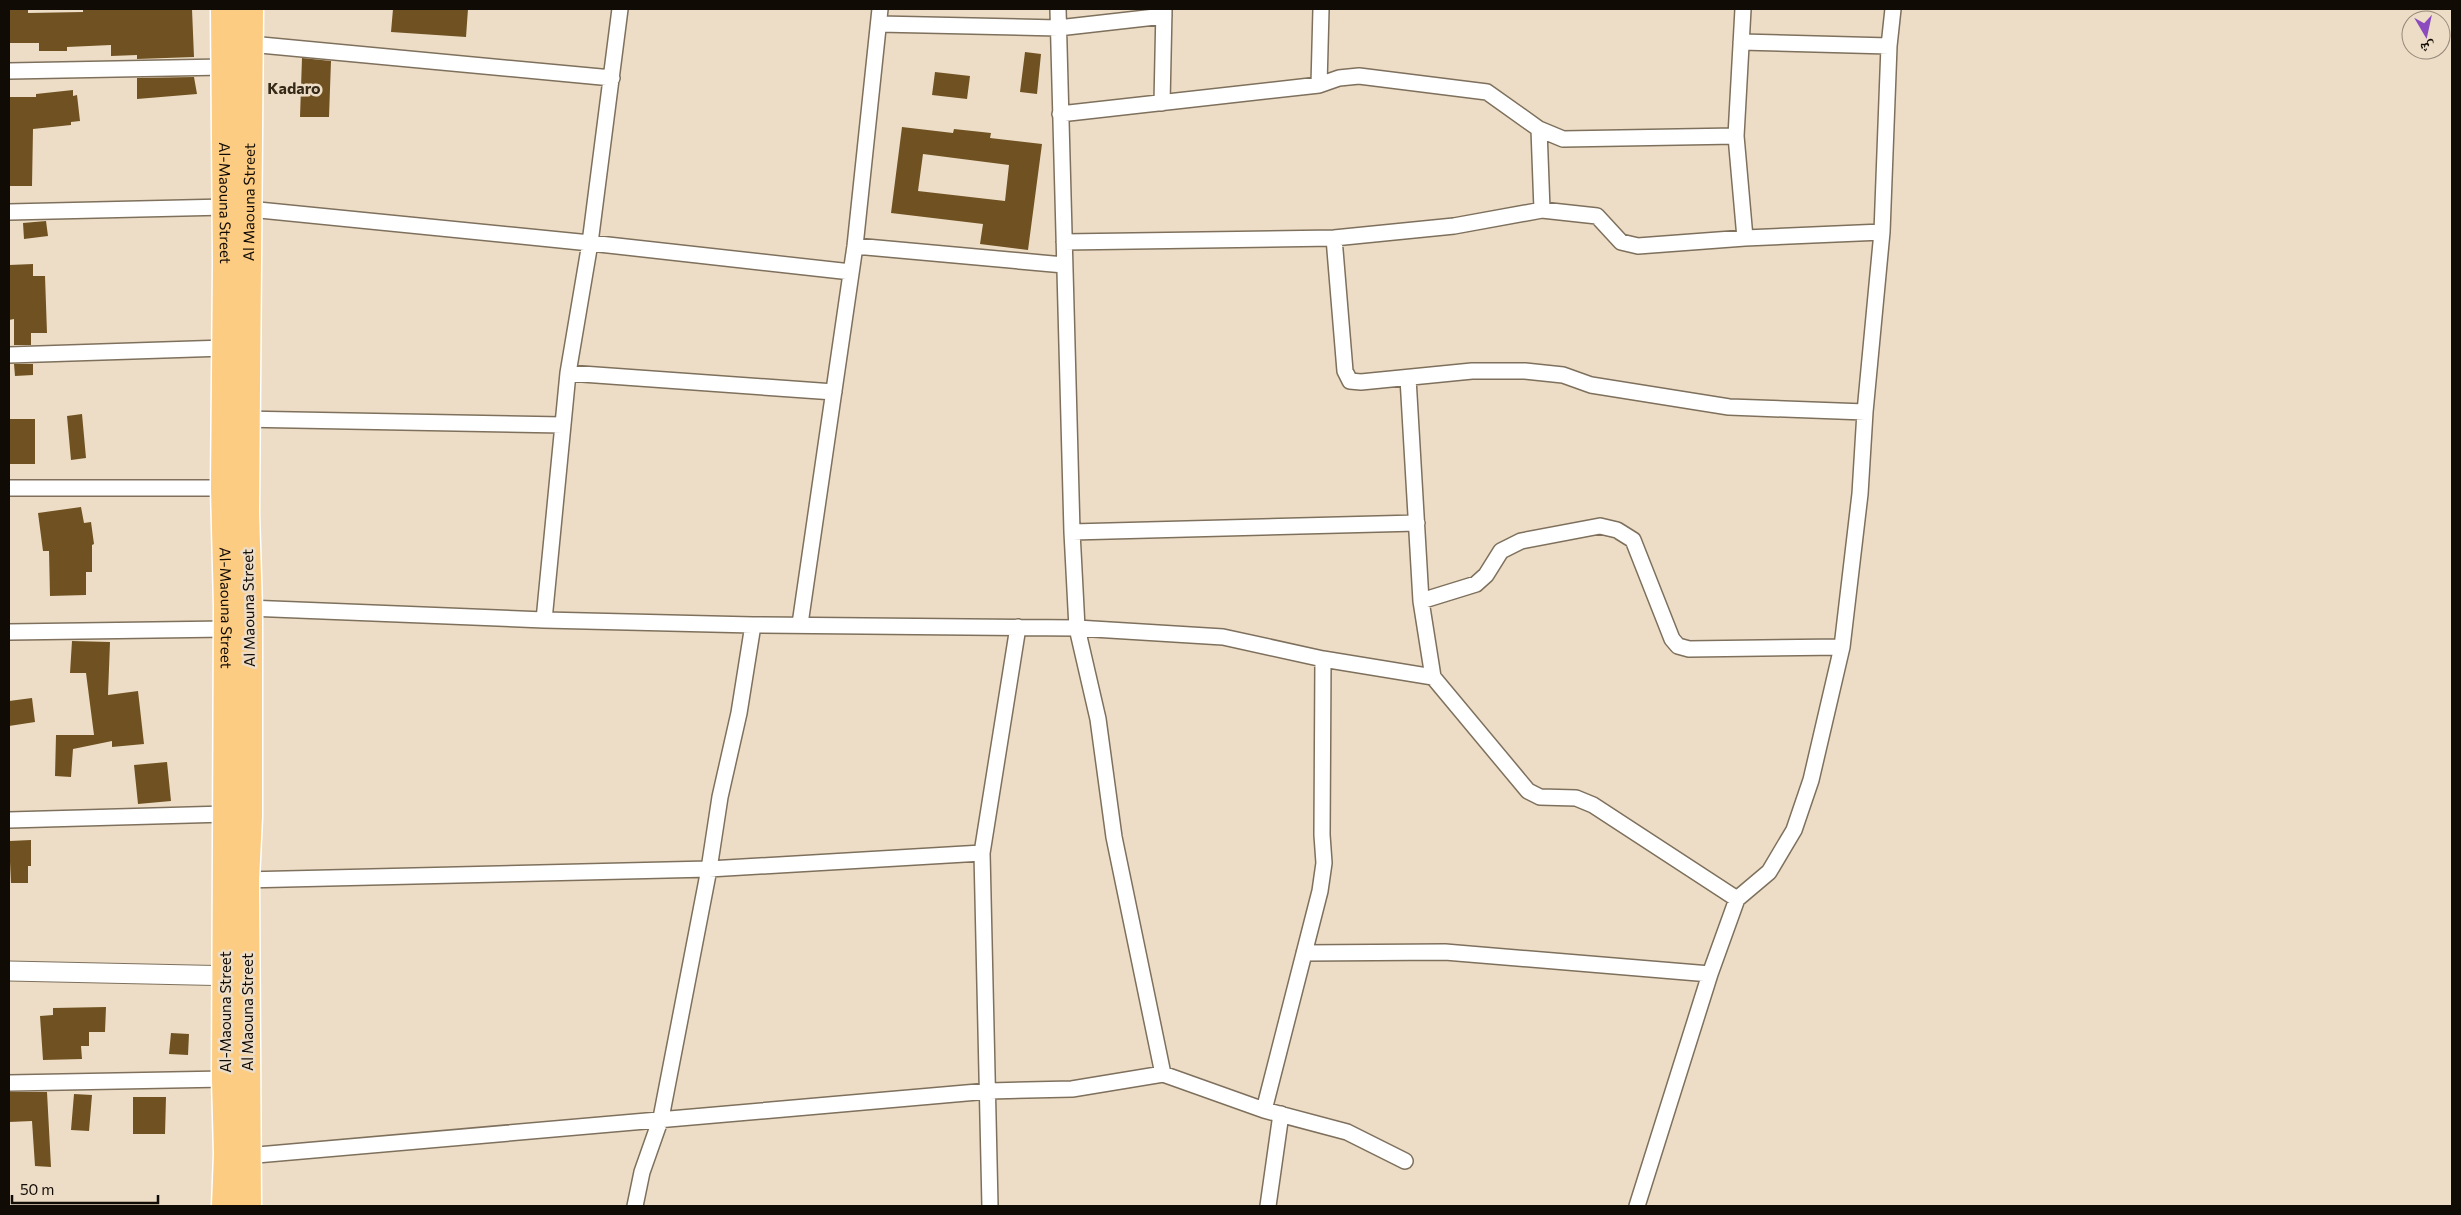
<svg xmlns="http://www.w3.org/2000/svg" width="2461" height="1215" viewBox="0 0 2461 1215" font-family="Commissioner,'Noto Naskh Arabic',sans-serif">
<rect width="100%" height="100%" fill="#edddc6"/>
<path fill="#705222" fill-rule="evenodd" d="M9,9h19v4l55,-1v-3h109l2,48 -57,2v-4l-26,1v-11l-44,2v4h-28v-8h-30z
M393,9h75l-2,28 -75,-5z
M1025,52l16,2 -4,40 -17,-2z
M302,58l29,3 -2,56h-29z
M935,72l35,4 -3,23 -35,-4z
M194,77l3,17 -60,5v-21z
M73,90v6l4,-1 3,26 -9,1v3l-38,4 -1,57h-23v-89h27v-3z
M902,127l51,6 1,-4 37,4 -1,5 52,6 -14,106 -48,-6 3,-20 -92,-11zM923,154l86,11 -4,36 -87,-10z
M46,221l2,15 -24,3 -1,-16z
M33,264v12h12l2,57h-16v12h-17v-26l-5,1v-55z
M14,364h19v11l-18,1z
M82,414l4,44 -15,2 -4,-44z
M9,419h26v45h-26z
M81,507l3,16 7,-1 3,22 -2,1v27h-6v23l-36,1 -1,-45h-6l-5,-38z
M72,641l38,1 -2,53 30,-4 6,53 -32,3v-6l-39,8 -2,28 -16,-1 1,-41h38l-8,-62h-16z
M32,698l3,24 -26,4v-25z
M167,762l4,39 -33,3 -4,-39z
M31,840v26h-3v17h-17l-2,-42z
M106,1007l-1,25h-16v14h-8l1,13 -39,1 -3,-44 13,-1v-7z
M171,1033l18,1 -1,21 -19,-1z
M9,1092h38l4,75 -16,-1 -3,-45 -23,1z
M74,1094l18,1 -3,36 -18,-1z
M133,1097h33l-1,37h-32z"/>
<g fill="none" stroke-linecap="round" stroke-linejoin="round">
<defs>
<path id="minor" d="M1058,9l14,523 5,96 21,91 16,118 49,237
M1743,9l-7,127 9,102
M879,24l179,4 106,-12
M1741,42l148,4
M250,44l362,34
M9,71l215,-4
M1319,85l2,-76
M1162,103l2,-94
M1060,114l259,-29 20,-7 20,-2 128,16 52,37 24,10 173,-3
M1539,129l3,81
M249,209l341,34 261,29
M9,212l217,-5
M1334,238l11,133 5,10 11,1 111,-11h53l38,4 28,10 138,22 136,5
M1064,242l270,-4 120,-12 88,-16 55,6 24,26 17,4 107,-8 137,-6
M855,246l209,19
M9,355l216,-7
M568,373l266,19
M1408,378l13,223 12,76 95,114 12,6 36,1 17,7 144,94
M247,419l316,6
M9,488h215
M1072,532l345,-9
M1421,601l55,-17 10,-9 15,-24 20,-10 79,-15 17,4 16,10 39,99 6,7 11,3 153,-2
M249,608l295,12 209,5 324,3 146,9 100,22 110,18
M544,620l24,-247 22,-130 30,-234
M800,624l55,-378 25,-237
M9,632l217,-3
M9,820l217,-6
M246,880l463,-11 273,-16
M1304,953l141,-1 265,22
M9,1083l216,-4
M1264,1110l56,-219 4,-28 -2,-28 1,-176
M246,1156l743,-65 83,-2 91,-15 101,36 83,22 58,29
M635,1206l7,-34 19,-54 48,-249 11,-72 19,-84 14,-88
M990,1206l-8,-353 36,-226
M1268,1206l13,-92
M1637,1206l73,-232 27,-75 32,-27 25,-42 17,-50 31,-133 18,-153 5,-82 17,-180 7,-186 4,-37"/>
<path id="tertiary" d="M9,971l229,5"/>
<g id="trunk">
<path id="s1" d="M224,9l2,254 -2,225 3,119 -2,472 2,75 -2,52"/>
<path id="s2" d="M248,1206l-2,-326 3,-63v-209l-3,-95 4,-504"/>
</g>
</defs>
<use href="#minor" stroke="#7e705c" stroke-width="18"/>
<use href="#tertiary" stroke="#7e705c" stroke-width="21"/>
<use href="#trunk" stroke="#fff" stroke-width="29"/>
<use href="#minor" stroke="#fff" stroke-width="15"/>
<use href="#tertiary" stroke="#fff" stroke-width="19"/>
<use href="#trunk" stroke="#fccc83" stroke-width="26"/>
</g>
<g text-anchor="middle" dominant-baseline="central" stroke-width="5" stroke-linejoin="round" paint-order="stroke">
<g font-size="15" fill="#110b05" stroke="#edddc6">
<text stroke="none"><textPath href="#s1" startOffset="194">Al-Maouna Street</textPath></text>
<text stroke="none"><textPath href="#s2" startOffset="1004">Al Maouna Street</textPath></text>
<text stroke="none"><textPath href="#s1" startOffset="599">Al-Maouna Street</textPath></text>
<text transform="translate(248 608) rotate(-91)">Al Maouna Street</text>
<text transform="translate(225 1012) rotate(-90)">Al-Maouna Street</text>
<text transform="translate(247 1012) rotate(-90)">Al Maouna Street</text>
</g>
<g font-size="16" font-weight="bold" fill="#352917" stroke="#edddc6">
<text x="294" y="87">Kadaro</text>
</g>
</g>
<rect width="2461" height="1215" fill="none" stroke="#110b05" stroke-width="20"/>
<g transform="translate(2426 35) rotate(171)"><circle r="24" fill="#edddc6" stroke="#958979"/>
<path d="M0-4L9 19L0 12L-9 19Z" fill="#8b4abe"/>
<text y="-8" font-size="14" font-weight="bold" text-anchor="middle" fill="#110b05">ش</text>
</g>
<path d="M12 1195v8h146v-8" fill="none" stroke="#110b05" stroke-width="2.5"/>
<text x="20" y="1195" font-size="15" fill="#110b05" stroke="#edddc6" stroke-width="4" paint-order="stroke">50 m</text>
</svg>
